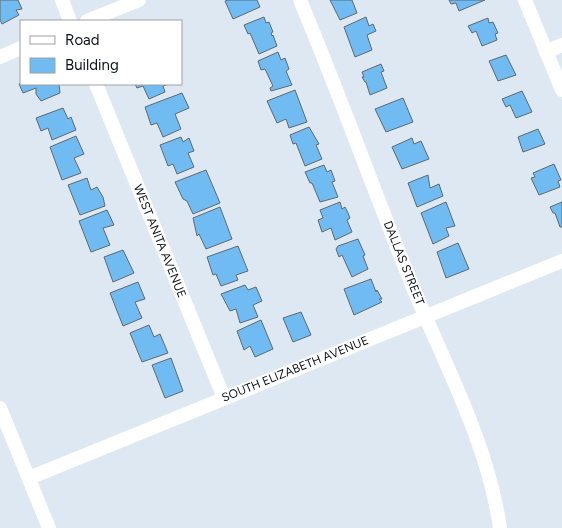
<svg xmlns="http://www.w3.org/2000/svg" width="562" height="528" viewBox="0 0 562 528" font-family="Figtree,sans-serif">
<rect width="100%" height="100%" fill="#dde8f2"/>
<path fill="#71bbf3" stroke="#5f6971" d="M0,0h18l4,9 -6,1 3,5 -17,9 -2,-4z
M228,0h29l3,7 -27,12 -8,-18z
M330,0h22l5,13 -17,7z
M449,0h36l-26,11 -3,-8 -5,1z
M264,17l2,6 3,-1 4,10 -2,1 1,3 1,-1 4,11 -18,8 -9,-21 -2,1 -4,-9z
M366,17l3,9 4,-2 3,7 -9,4 5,15 -17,7 -11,-30z
M488,18l1,5 4,-1 5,11 -3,1 2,6 -15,6 -6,-15 -4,2 -4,-7z
M278,52l3,8 4,-2 4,11 -3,2 6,14 -21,6 -1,-3 3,-2 -8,-17 -4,1 -3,-9z
M506,55l10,20 -18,6 -9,-20z
M381,64l3,7 -3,1 6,16 -17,7 -4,-13h-1l-3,-5h2l-2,-5z
M21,83l38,1 1,9 -19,8 -5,-7v-6l-13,5 -4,-9z
M135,84h34l-6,2 2,6 -16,7 -6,-13 -6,2z
M295,90l12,32 -18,6 -3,-9 -9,4 -10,-22z
M522,91l10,21 -16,6 -6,-13 -4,2 -4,-8z
M182,93l7,15 -14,6 6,15 -18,8 -6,-14 -6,2 -6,-18z
M403,98l10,24 -27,10 -11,-23z
M63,108l5,11 3,-2 5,13 -24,10 -4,-12 -7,3 -5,-13z
M309,127l10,17 -3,1 6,14 -17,7 -9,-23 -3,1 -3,-9z
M538,129l7,15 -22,8 -5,-15z
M76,136l8,18 -10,4 7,15 -19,7 -12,-33z
M181,137l2,5 6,-4 5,13 -6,2 6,14 -17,7 -4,-10 -5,2 -8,-21z
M412,138l2,6 7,-3 8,18 -27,10 -10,-22z
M554,164l7,16 -3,1 2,6 -21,8 -8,-17 4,-1 -2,-4z
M324,165l3,7 4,-2 4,11 -3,1 6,15 -18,5 -8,-19h-2l-5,-11z
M206,170l14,33 -27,11 -6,-13 -4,-2 -8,-17z
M428,175l2,13 9,-4 4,12 -26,11 -9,-24z
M87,178l4,12 6,-3 6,10 2,9 -25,9 -12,-30z
M340,202l2,7 3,-2 3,6 2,5 -3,2 5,12 -17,8 -4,-12 -9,4 -4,-12 5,-2 -3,-8z
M446,202l9,24 -9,2 3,8 -16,8 -12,-31z
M562,202v25h-2l-5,-14h-2l-3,-6z
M220,207l12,32 -26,10 -7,-15 -2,2 -4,-18z
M107,210l7,15 -11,3 7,17 -19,7 -12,-31z
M358,239l7,16 -2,1 5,13 -16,8 -10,-22 -3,2 -3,-8 2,-3z
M458,243l11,26 -23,9 -9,-26z
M238,246l10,25 -12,4 2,5 -17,6 -5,-12 -3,1 -6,-18z
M123,250l11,23 -21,9 -9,-25z
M371,279l5,13 1,-2 5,9h-3l3,3 -28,13 -10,-26z
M138,282l7,17 -10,3 7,16 -19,8 -13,-33z
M245,285l3,5 8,-3 6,14 -9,4 5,12 -18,6 -4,-14 -6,2 -9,-17z
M301,312l10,23 -18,7 -10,-24z
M261,320l12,29 -18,8 -5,-11 -6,4 -7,-19z
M149,325l5,12 6,-3 8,19 -26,9 -12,-29z
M171,358l12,33 -18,7 -13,-33z"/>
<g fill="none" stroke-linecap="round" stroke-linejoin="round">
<path stroke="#fff" stroke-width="14" d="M62,0l8,21
M300,0c40,95 75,194 114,290 32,77 74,154 86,238
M525,0l37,90
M87,21l52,-21
M546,52l16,-7
M0,57l21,-9
M96,84l128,314
M0,408l49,120
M29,478l533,-217"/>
</g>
<g text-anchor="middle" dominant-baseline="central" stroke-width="4" stroke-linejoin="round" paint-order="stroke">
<g font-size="12" fill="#0e1216" stroke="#fff">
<text transform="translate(160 241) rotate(68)">WEST ANITA AVENUE</text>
<text transform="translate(404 263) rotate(68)">DALLAS STREET</text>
<text transform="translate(295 369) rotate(-22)">SOUTH ELIZABETH AVENUE</text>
</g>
</g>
<rect x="20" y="20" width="162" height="65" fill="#ffffff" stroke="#9fa0a2"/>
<rect x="30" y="36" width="25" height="8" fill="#ffffff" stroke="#9fa0a2"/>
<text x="65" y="45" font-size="15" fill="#0e1216">Road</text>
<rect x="30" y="58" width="25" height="15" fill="#71bbf3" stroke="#9fa0a2"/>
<text x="65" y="70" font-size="15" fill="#0e1216">Building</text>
</svg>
